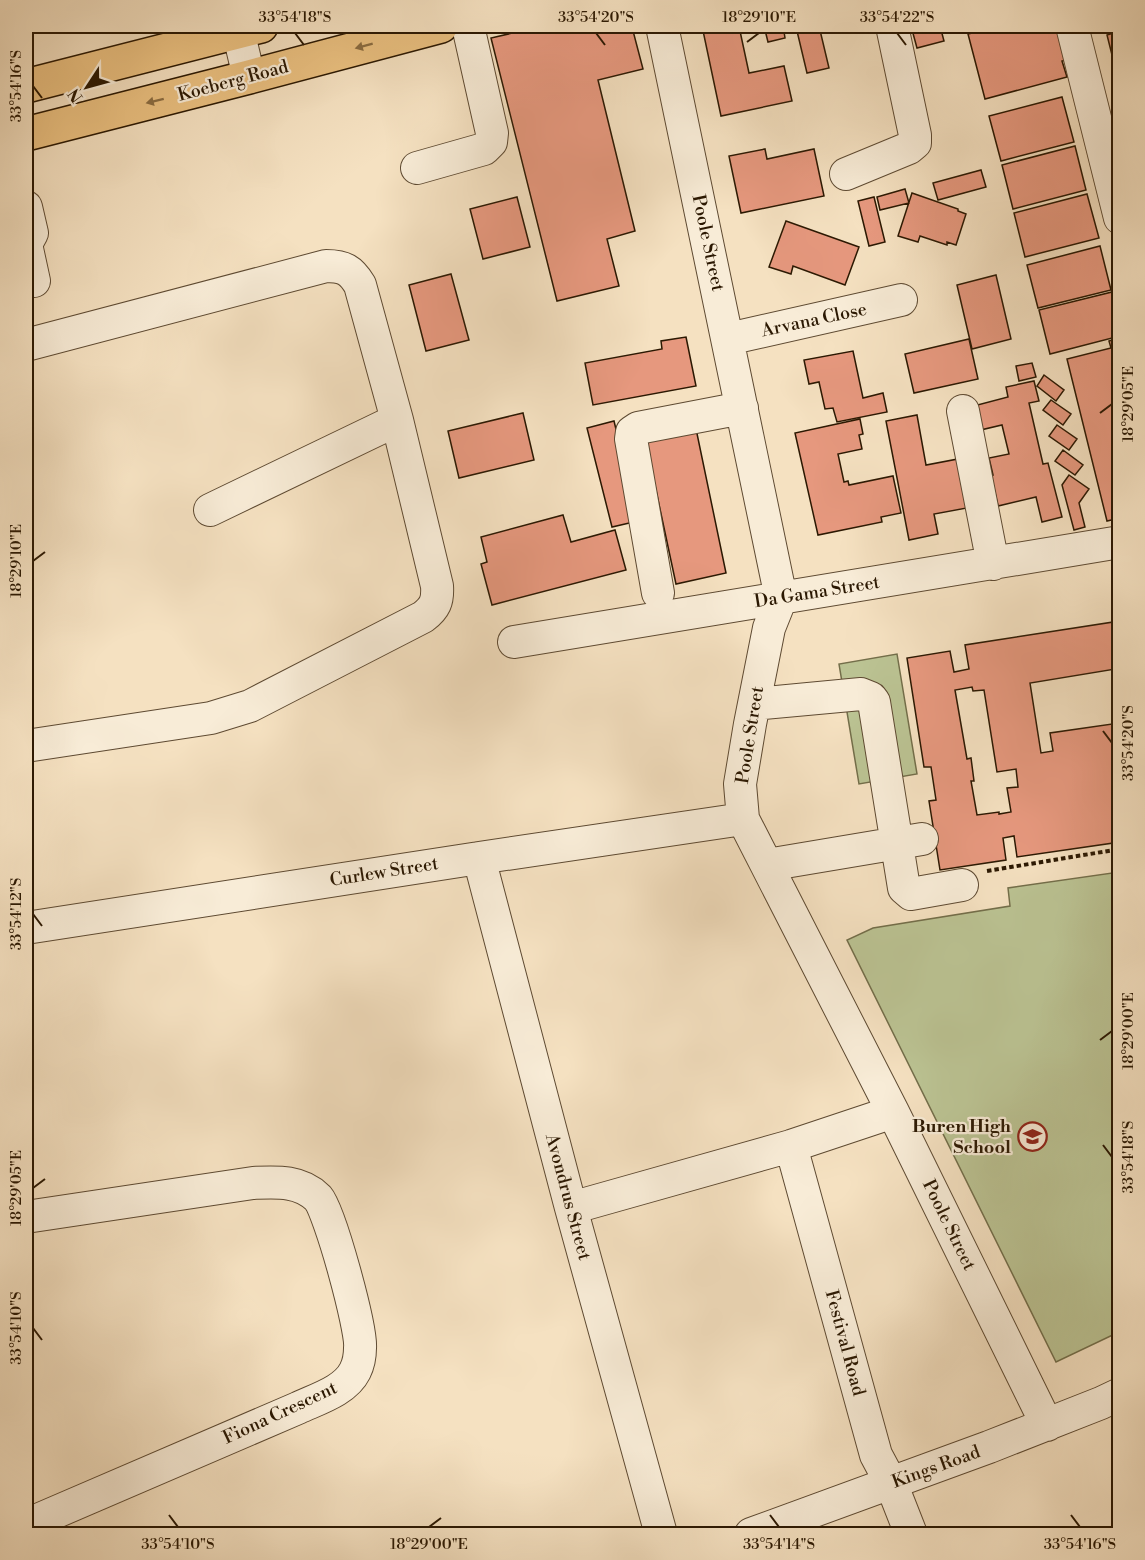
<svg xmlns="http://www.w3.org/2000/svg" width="1145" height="1560" viewBox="0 0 1145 1560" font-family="'Libre Bodoni',serif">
<rect width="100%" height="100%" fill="#f5e1c1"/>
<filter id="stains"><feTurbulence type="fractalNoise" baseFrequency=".00333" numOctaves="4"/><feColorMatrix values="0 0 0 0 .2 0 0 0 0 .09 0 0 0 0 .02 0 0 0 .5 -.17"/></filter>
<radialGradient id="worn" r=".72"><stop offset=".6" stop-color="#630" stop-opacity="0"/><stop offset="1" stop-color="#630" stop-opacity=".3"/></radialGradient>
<path fill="#bbc393" stroke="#736e4a" stroke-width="1.5" d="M897,654l20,120 -58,10 -20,-120z
M1119,872v460l-63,30 -209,-422 26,-12 137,-22 -2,-18z"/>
<path fill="#e6987e" stroke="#2b1802" stroke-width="1.5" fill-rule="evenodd" d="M543,26h82l1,3 6,-2 11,42 -45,11 37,151 -28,8 12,47 -62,15 -66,-263z
M702,26h81l2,12 -17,4 -4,-16 -24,5 9,42 35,-7 8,35 -71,15z
M819,26l10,42 -22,5 -10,-42z
M911,26h29l4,15 -27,7z
M1001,26h56l10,34 -5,1 5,16 -82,22 -17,-65z
M1120,31v47l-2,1 -11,-44z
M1062,97l12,45 -73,19 -12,-45z
M1075,146l11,44 -73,19 -11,-44z
M765,149l2,10 47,-10 10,47 -83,17 -12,-57z
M981,170l5,17 -48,13 -5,-17z
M905,189l4,14 -29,7 -3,-13z
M912,193l46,16v2l8,3 -10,31 -9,-3v3l-27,-9 -2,6 -20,-6z
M1087,194l12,44 -74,19 -11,-44z
M517,197l13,50 -47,12 -13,-50z
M874,197l11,45 -16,4 -11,-45z
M786,221l73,26 -14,38 -52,-19 -2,8 -22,-7z
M1100,246l11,44 -73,18 -11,-43z
M451,274l18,66 -43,11 -17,-66z
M996,275l15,64 -39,10 -15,-64z
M1112,292l8,27v17l-70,18 -11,-44z
M686,337l10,49 -103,19 -8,-42 77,-14 -1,-8z
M1120,338v180l-13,3 -40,-162 44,-11 -2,-7z
M969,339l9,40 -64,14 -9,-39z
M853,351l10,47 20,-5 4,19 -50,10 -4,-14 -8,1 -6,-27 -10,2 -5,-24z
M1032,363l4,14 -17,4 -3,-15z
M1044,375l20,15 -8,11 -19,-15z
M1034,381l5,20 -10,2 14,61 5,-1 14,54 -20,5 -6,-25 -38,9 -7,-31h2l-4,-17 20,-4 -7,-29 -30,7 -6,-24 42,-11 -2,-10z
M1051,400l20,14 -8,11 -20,-15z
M523,413l11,47 -75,18 -11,-47z
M917,415l9,50 32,-6 9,49 -33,6 4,20 -29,6 -23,-119z
M860,419l3,15 -4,1 3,14 -24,5 6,28 4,-1 1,4 44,-9 8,37 -20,4 1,5 -64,13 -23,-102z
M614,421l24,100 -26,6 -25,-99z
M695,424l31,149 -50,11 -32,-150z
M1057,425l20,14 -8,11 -20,-14z
M1063,450l20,15 -8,10 -20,-14z
M1069,475l20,14 -10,14 6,24 -11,3 -12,-45z
M563,515l8,27 44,-12 11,40 -134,35 -11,-41 6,-2 -6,-25z
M1120,621v79l-5,-31 -85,14 11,70 12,-2 -3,-18 62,-9 2,16 6,-1v103l-103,15 -3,-21 -11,2 3,22 -66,10 -11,-69 7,-1 -5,-33h-7l-17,-109 43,-7 4,21 15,-3 -4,-24zM972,687l1,4 11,-1 13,82 19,-3 2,18 -11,1 4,24 -12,2v-2l-22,3 -6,-34h3l-3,-23 -4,1 -12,-69z"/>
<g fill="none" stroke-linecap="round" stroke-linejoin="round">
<defs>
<path id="minor" d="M237,26l12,51
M662,26l119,572 -12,30 -19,96 -10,60 3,35 150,293 154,313
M1072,26l48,192
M417,168l67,-19 7,-7 1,-9 -24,-107
M846,174l63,-26 6,-5v-8l-23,-109
M26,207l6,26 -6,11
M26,244l8,37
M728,339l173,-39
M26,345l300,-79c18,0 25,4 34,19l37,135 40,166c1,15 -2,22 -14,31l-173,89 -39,12 -185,28
M963,411l30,153
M210,510l187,-90
M658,593l-27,-154 1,-7 6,-4 104,-20
M514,642l606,-100
M754,704l107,-10 10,4 3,4 30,186 7,6 51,-9
M479,858l92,350 90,326
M767,865l155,-26
M26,928l453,-70 264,-39
M791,1146l85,309 15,28 20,51
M571,1208l220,-62 102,-34
M26,1217l227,-34c23,-1 47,-3 65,15 12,14 44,131 42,150 0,7 -2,17 -5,23 -10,20 -38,28 -57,37l-272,117
M751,1534l238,-87 112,-44 19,-9"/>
<path id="major" d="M26,86l235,-60
M26,134l223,-57 192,-51"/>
</defs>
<use href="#minor" stroke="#5e4a32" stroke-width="34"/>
<use href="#major" stroke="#2b1802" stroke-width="36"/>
<path stroke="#2b1802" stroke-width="4" stroke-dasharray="4.5 3" stroke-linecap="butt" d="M987,871l133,-22"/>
<use href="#minor" stroke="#f8ecd7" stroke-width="32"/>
<use href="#major" stroke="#eac080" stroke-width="33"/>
</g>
<defs><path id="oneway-solid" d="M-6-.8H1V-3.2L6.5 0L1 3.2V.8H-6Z" transform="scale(1.5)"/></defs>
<g fill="#8a6c41">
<use href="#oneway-solid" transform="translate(364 46) rotate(165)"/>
<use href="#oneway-solid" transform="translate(155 101) rotate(166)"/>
</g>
<path fill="none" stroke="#2b1802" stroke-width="2" d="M295,33l9,12M596,33l9,12M897,33l9,12M747,42l12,-9M33,86l9,12M1100,413l12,-9M33,561l12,-9M1103,731l9,12M33,914l9,12M1100,1040l12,-9M1103,1145l9,12M33,1188l12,-9M33,1328l9,12M169,1515l9,12M770,1515l9,12M1071,1515l9,12M429,1527l12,-9"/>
<defs>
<symbol id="school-ring" viewBox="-11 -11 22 22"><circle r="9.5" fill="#f8ecd7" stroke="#8f2418" stroke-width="1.5"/><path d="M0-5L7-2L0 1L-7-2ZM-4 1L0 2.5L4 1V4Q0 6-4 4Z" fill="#8f2418"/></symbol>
</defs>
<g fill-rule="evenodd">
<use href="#school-ring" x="1016" y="1120" width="33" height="33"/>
</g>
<g text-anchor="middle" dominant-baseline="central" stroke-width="4.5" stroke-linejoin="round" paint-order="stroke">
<g font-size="18" fill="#2b1802" stroke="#f8ecd7">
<text transform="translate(233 81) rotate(-15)">Koeberg Road</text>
<text transform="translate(708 243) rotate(78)">Poole Street</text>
<text transform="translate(814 320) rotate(-12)">Arvana Close</text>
<text transform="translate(817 592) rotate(-9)">Da Gama Street</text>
<text transform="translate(750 735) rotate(-81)">Poole Street</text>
<text transform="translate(384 872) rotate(-9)">Curlew Street</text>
<text transform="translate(568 1197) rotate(75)">Avondrus Street</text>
<text transform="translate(949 1225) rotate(64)">Poole Street</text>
<text transform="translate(845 1343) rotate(75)">Festival Road</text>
<text transform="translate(280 1413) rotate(-25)">Fiona Crescent</text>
<text transform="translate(936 1467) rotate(-20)">Kings Road</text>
</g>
<g font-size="18" font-weight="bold" fill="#2b1802" stroke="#f8ecd7" text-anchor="end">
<text x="1011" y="1126">Buren High<tspan x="1011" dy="21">School</tspan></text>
</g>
</g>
<rect width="1145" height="1560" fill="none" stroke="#f5e1c1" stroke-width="66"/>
<g transform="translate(87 87) rotate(234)" stroke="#f8ecd7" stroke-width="4.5" paint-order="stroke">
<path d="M0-4.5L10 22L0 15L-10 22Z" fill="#2b1802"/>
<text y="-9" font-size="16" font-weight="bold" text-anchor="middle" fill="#2b1802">N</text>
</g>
<rect x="33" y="33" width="1079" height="1494" fill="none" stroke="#2b1802" stroke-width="2"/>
<g font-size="15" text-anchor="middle" fill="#2b1802">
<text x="295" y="22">33°54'18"S</text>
<text x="596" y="22">33°54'20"S</text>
<text x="759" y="22">18°29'10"E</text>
<text x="897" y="22">33°54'22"S</text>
<text transform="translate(16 86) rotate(-90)" y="5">33°54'16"S</text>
<text transform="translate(1128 404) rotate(-90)" y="5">18°29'05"E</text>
<text transform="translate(16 561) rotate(-90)" y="5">18°29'10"E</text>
<text transform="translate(1128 743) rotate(-90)" y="5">33°54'20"S</text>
<text transform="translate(16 914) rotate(-90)" y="5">33°54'12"S</text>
<text transform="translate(1128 1031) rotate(-90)" y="5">18°29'00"E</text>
<text transform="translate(1128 1157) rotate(-90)" y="5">33°54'18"S</text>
<text transform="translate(16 1188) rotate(-90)" y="5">18°29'05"E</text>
<text transform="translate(16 1328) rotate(-90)" y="5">33°54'10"S</text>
<text x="178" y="1549">33°54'10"S</text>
<text x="429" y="1549">18°29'00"E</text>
<text x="779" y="1549">33°54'14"S</text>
<text x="1080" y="1549">33°54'16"S</text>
</g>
<rect width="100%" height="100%" filter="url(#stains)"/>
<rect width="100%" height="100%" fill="url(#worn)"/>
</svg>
